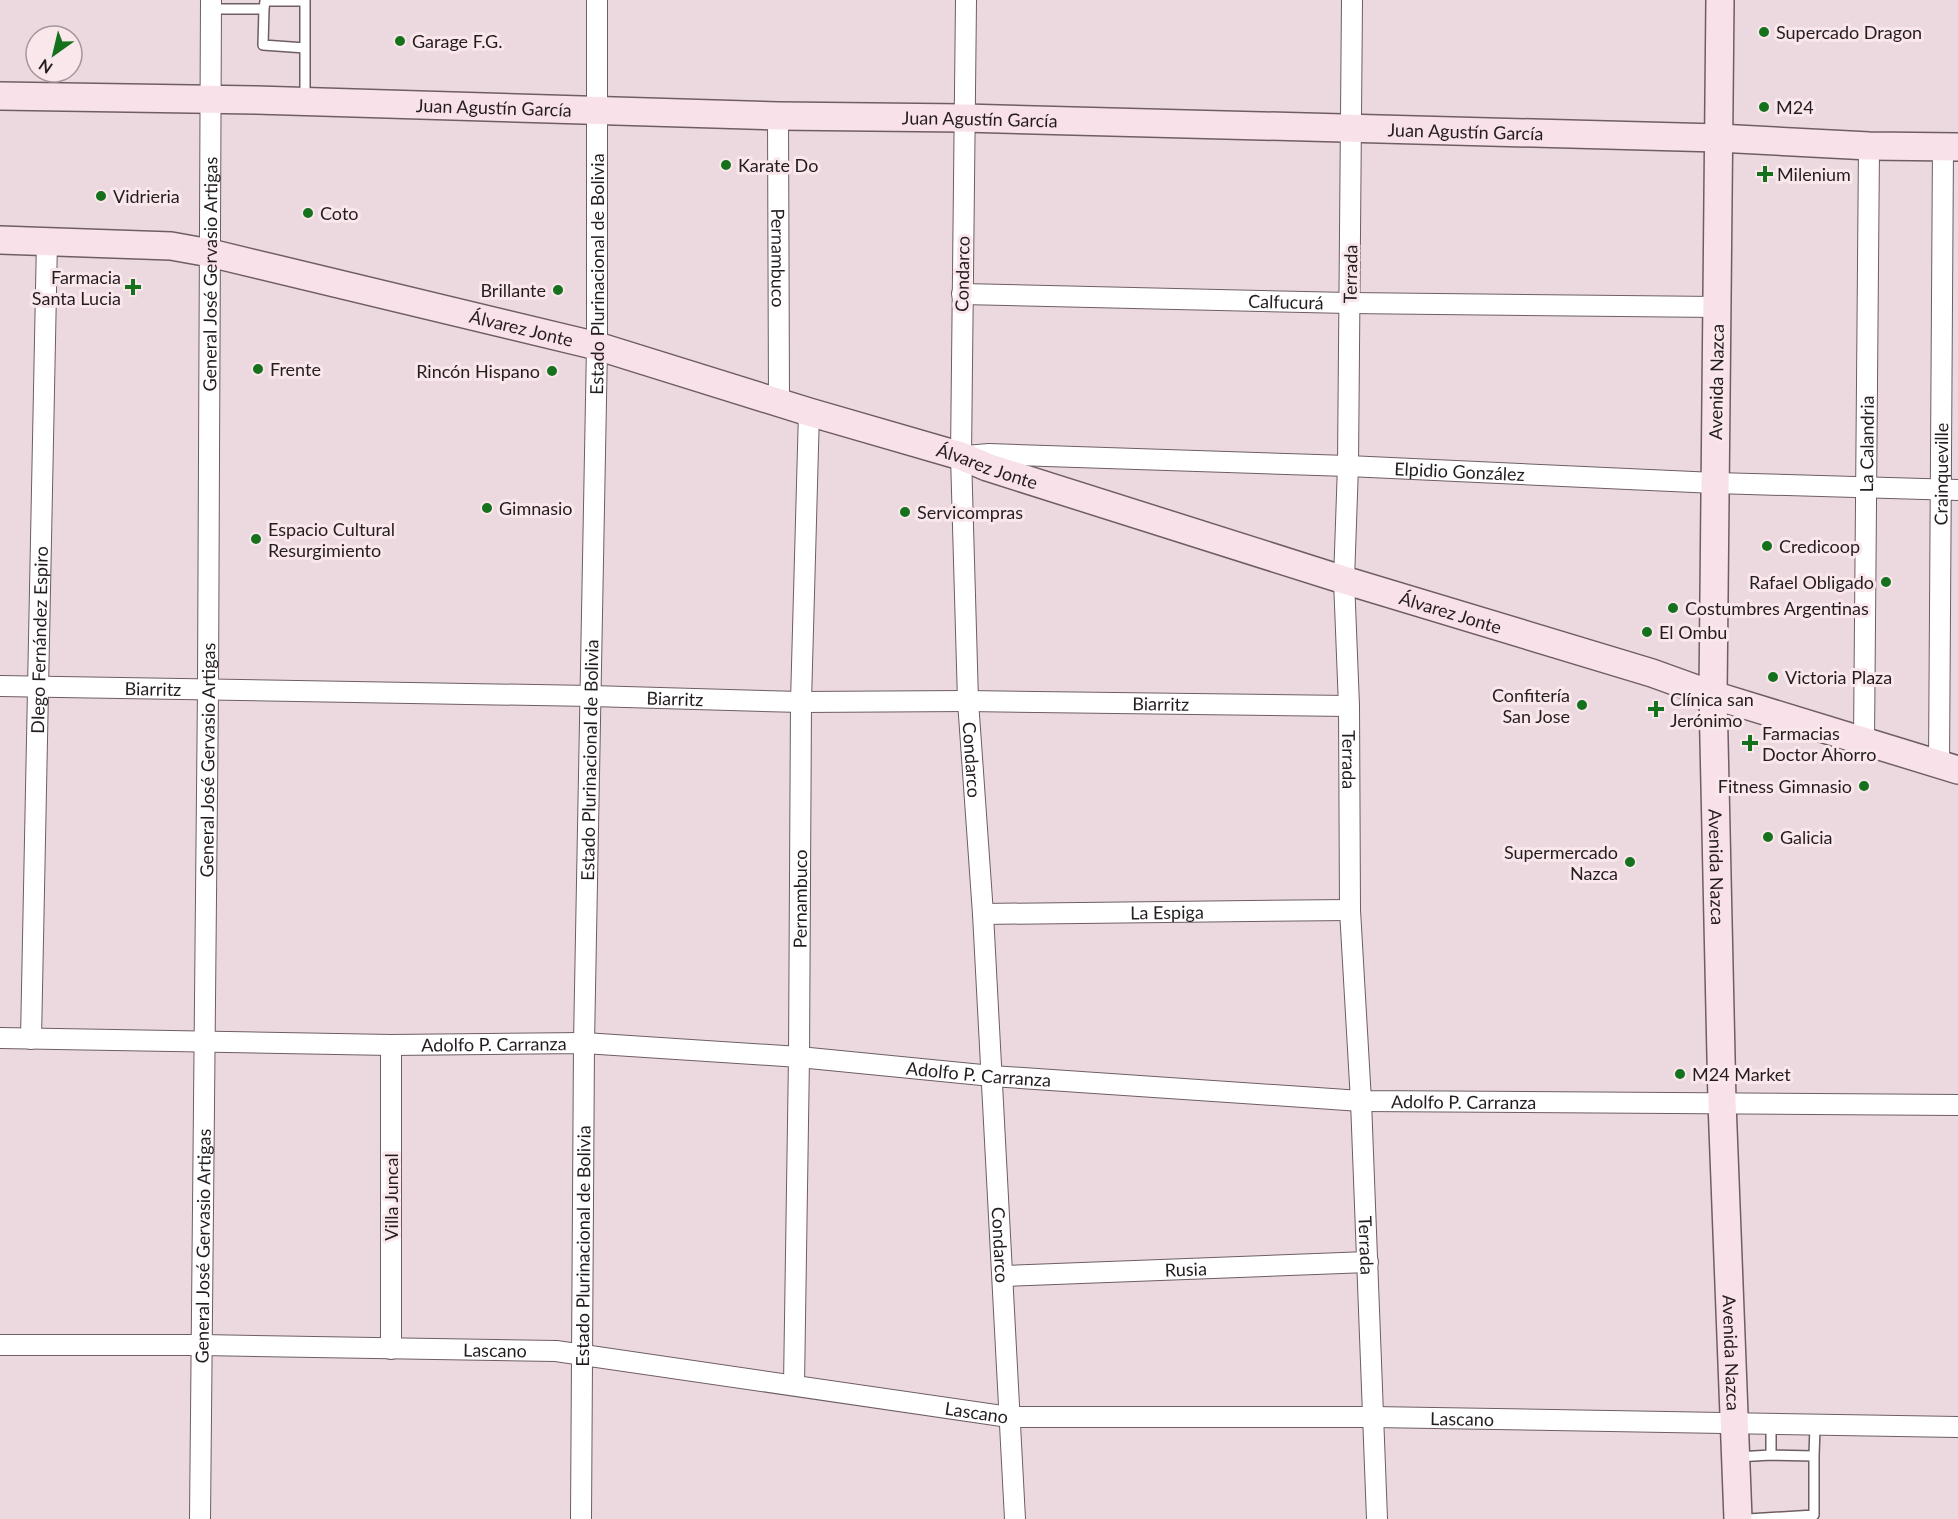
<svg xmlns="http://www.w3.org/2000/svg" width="1958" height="1519" viewBox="0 0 1958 1519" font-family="Lato,sans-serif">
<rect width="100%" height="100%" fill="#ecd9df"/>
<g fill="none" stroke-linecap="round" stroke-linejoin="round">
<defs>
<path id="lane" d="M211,9h53l1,-8h40v98
M264,9l-1,36 42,3
M1771,1424v31l43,1 1,-30
M1737,1457l34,-2
M1748,1519l66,-4v-59"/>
<g id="street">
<path id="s1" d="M966,0l-5,456 7,245 15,213 32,605"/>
<path id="s2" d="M1352,0l-4,466 -4,114 5,126 1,204 11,191 16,418"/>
<path id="s3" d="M778,116l1,285"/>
<path id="s4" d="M962,294l387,9 368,4"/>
<path id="s5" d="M966,456l23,-2 359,12 367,17 243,7"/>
<path id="s6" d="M0,686l591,10 210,6 167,-1 381,5"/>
<path id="s7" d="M1864,741l5,-595"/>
<path id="s8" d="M1939,765l4,-619"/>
<path id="s9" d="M983,914l367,-4"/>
<path id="s10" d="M0,1038l391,7 193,-2 215,14 193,19 369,25 597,4"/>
<path id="s11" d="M31,1039l16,-799"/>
<path d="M391,1045v304"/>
<path id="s12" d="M1003,1276l365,-14"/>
<path id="s13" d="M0,1345h201l355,6 453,66h364l585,10"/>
<path id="s14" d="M794,1385l5,-328 2,-355 8,-290"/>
<path id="s15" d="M200,1519l8,-830 3,-689"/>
<path id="s16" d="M581,1519l3,-476 13,-697v-346"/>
</g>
<g id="secondary">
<path id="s17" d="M1720,0l-7,695 9,407 16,417"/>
<path id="s18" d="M0,96l256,4 522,16 186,2 754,20 151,8 89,1"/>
<path id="s19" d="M0,240l171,6 39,7 387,93 212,66 152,44 26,11 357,113 308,93 61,22 245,75"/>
</g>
</defs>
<use href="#lane" stroke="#6e5e63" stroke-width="12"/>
<use href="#street" stroke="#6e5e63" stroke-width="22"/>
<use href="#secondary" stroke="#6e5e63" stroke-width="30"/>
<use href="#lane" stroke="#fff" stroke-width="9"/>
<use href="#street" stroke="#fff" stroke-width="20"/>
<use href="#secondary" stroke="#f9e1e9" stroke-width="27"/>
</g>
<g fill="#16711d" stroke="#f9e7ec" stroke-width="2">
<circle cx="1764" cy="32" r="6"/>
<circle cx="400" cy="41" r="6"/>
<circle cx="1764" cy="107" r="6"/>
<circle cx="726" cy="165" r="6"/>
<path d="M1762 165h6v6h6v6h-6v6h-6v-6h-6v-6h6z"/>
<circle cx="101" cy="196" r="6"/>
<circle cx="308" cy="213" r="6"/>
<path d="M130 278h6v6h6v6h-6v6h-6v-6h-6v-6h6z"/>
<circle cx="558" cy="290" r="6"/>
<circle cx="258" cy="369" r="6"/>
<circle cx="552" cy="371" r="6"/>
<circle cx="487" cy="508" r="6"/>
<circle cx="905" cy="512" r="6"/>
<circle cx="256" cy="539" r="6"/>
<circle cx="1767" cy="546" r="6"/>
<circle cx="1886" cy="582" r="6"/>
<circle cx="1673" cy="608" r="6"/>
<circle cx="1647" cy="632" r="6"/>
<circle cx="1773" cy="677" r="6"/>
<circle cx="1582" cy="705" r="6"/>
<path d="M1653 700h6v6h6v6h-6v6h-6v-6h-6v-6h6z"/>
<path d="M1747 734h6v6h6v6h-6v6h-6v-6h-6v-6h6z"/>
<circle cx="1864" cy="786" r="6"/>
<circle cx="1768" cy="837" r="6"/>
<circle cx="1630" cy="862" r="6"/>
<circle cx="1680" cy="1074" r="6"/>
</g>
<g text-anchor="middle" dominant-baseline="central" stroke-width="6" stroke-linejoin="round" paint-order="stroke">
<g font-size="18" fill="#241d1f" stroke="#f9e7ec" text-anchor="start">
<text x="1776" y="32">Supercado Dragon</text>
<text x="412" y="41">Garage F.G.</text>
<text x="1776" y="107">M24</text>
<text x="738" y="165">Karate Do</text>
<text x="1777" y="174">Milenium</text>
<text x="113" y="196">Vidrieria</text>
<text x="320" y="213">Coto</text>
<text x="121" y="277" text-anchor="end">Farmacia<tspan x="121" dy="21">Santa Lucia</tspan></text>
<text x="546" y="290" text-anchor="end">Brillante</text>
<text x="270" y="369">Frente</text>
<text x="540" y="371" text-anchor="end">Rincón Hispano</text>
<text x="499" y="508">Gimnasio</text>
<text x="917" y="512">Servicompras</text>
<text x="268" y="529">Espacio Cultural<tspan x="268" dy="21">Resurgimiento</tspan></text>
<text x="1779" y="546">Credicoop</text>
<text x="1874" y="582" text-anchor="end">Rafael Obligado</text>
<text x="1685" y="608">Costumbres Argentinas</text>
<text x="1659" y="632">El Ombu</text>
<text x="1785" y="677">Victoria Plaza</text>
<text x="1570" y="695" text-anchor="end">Confitería<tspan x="1570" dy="21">San Jose</tspan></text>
<text x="1670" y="699">Clínica san<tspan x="1670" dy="21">Jerónimo</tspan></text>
<text x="1762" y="733">Farmacias<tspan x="1762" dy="21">Doctor Ahorro</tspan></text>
<text x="1852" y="786" text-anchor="end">Fitness Gimnasio</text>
<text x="1780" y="837">Galicia</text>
<text x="1618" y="852" text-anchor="end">Supermercado<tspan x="1618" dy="21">Nazca</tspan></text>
<text x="1692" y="1074">M24 Market</text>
</g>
<g font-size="18" fill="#241d1f" stroke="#f9e7ec">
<text stroke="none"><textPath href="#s18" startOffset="494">Juan Agustín García</textPath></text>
<text stroke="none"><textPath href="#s18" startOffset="980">Juan Agustín García</textPath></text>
<text stroke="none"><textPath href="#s18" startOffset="1466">Juan Agustín García</textPath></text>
<text stroke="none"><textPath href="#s3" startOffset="142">Pernambuco</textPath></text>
<text stroke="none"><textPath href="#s15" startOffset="1245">General José Gervasio Artigas</textPath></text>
<text stroke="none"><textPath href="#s16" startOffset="1245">Estado Plurinacional de Bolivia</textPath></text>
<text transform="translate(962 274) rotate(-89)">Condarco</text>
<text transform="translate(1350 274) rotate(-89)">Terrada</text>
<text stroke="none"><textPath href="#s4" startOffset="324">Calfucurá</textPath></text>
<text stroke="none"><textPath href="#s19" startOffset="531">Álvarez Jonte</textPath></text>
<text transform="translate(1716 382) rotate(-89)">Avenida Nazca</text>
<text stroke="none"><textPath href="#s7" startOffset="297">La Calandria</textPath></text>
<text stroke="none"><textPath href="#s19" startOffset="1017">Álvarez Jonte</textPath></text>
<text stroke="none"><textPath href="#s5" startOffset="494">Elpidio González</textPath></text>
<text stroke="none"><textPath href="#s8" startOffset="291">Crainqueville</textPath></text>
<text stroke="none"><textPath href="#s19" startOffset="1503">Álvarez Jonte</textPath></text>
<text stroke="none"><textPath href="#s11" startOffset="399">DIego Fernández Espiro</textPath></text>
<text stroke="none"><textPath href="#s6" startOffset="153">Biarritz</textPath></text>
<text stroke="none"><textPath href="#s6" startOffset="675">Biarritz</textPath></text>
<text stroke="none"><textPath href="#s6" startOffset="1161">Biarritz</textPath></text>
<text stroke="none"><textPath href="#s15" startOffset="759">General José Gervasio Artigas</textPath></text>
<text stroke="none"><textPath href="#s16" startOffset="759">Estado Plurinacional de Bolivia</textPath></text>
<text stroke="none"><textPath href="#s1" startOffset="760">Condarco</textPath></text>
<text stroke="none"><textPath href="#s2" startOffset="760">Terrada</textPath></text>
<text stroke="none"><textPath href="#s17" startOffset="867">Avenida Nazca</textPath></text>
<text stroke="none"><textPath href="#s14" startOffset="486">Pernambuco</textPath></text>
<text stroke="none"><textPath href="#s9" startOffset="184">La Espiga</textPath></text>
<text stroke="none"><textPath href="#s10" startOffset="494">Adolfo P. Carranza</textPath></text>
<text stroke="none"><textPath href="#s10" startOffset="980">Adolfo P. Carranza</textPath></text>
<text stroke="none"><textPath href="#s10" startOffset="1466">Adolfo P. Carranza</textPath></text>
<text transform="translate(391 1197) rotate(-90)">Villa Juncal</text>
<text stroke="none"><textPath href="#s15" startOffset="273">General José Gervasio Artigas</textPath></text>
<text stroke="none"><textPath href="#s16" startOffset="273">Estado Plurinacional de Bolivia</textPath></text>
<text stroke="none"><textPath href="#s1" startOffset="1246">Condarco</textPath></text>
<text stroke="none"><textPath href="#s2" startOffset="1246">Terrada</textPath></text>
<text stroke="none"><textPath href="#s12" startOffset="183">Rusia</textPath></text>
<text stroke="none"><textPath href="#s13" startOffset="495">Lascano</textPath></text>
<text stroke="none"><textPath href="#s17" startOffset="1353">Avenida Nazca</textPath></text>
<text stroke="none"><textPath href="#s13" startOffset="981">Lascano</textPath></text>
<text stroke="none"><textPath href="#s13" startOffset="1467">Lascano</textPath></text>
</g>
</g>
<g transform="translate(54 54) rotate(214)"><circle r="28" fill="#f9e7ec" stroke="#a4969a" stroke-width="1.5"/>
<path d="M0-4.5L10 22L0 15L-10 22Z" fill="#16711d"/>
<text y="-9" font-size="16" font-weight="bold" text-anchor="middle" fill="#241d1f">N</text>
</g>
</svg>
